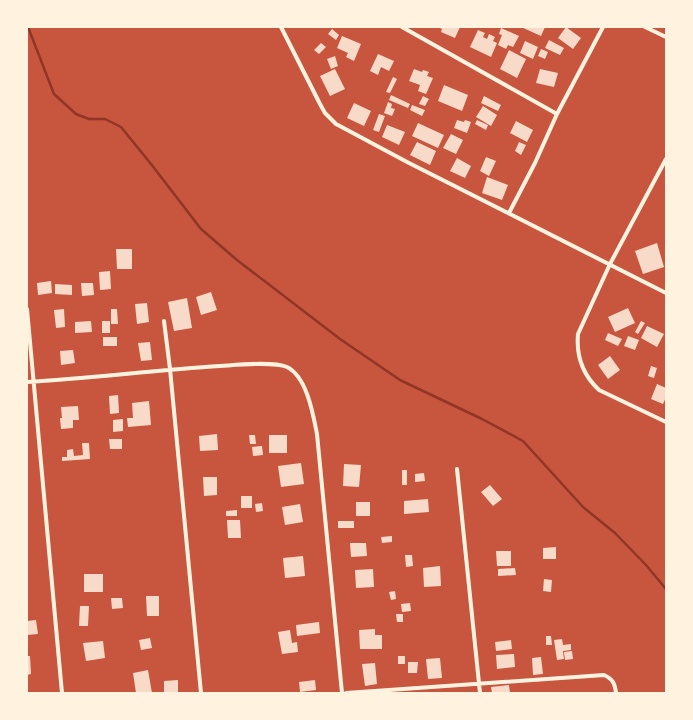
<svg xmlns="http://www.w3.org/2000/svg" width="693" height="720" viewBox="0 0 693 720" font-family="'Sofia Sans Condensed',sans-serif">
<rect width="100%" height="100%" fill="#c8553d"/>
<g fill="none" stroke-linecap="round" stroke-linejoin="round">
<path stroke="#8f3625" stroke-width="2.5" d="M28,27l26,67 22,20 13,5h16l16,8 30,37 50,65 36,31 103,79 60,41 82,39 41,22 60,66 32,26 31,32 20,24"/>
</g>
<path fill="#f7dbc8" d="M438,27h22l-5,11 -14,-6 1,-3z
M521,27h24l-4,9z
M566,27l15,11 -8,11 -15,-11z
M501,28l18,8 -6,11 -5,-2 -2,4 -8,-4 4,-10 -3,-1z
M332,29l7,6 -3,5 -8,-6z
M478,30l7,3 -2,4 4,2 2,-5 6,3 -2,4 4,2 -6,14 -21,-10z
M342,36l19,8 -7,17 -8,-4 2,-4 -11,-5z
M549,40l15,8 -4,7 -15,-7z
M525,41l13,6 -5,12 -13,-6z
M321,43l5,4 -7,7 -5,-4z
M541,49l7,3 -3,7 -7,-3z
M509,50l17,9 -9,19 -17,-9z
M378,54l16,7 -5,10 -8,-4 -3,8 -8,-4z
M335,56l3,10 -7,3 -4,-10z
M335,69l10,20 -15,7 -10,-20z
M414,69l8,3 1,-2 6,2 -2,4 6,2 -7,16 -8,-3 2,-6 -11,-4z
M540,69l18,4 -4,14 -18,-4z
M393,77l4,2 -7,14 -4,-1z
M444,85l24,10 -6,16 -24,-10z
M391,95l19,9 -2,4 -19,-8z
M423,96l6,3 -4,7 -6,-2z
M484,96l17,9 -3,6 -17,-8z
M388,102l4,2 -1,4 4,1 -3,7 -8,-3z
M354,103l17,8 -7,15 -17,-8z
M412,105l13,5 -3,6 -12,-6z
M483,106l14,9 -6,11 -15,-9z
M379,114l6,2 -6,16 -6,-2z
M457,120l7,2 1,-2 6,2 -4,11 -13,-5z
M477,120l11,5 -2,5 -11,-6z
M516,121l17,9 -6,12 -17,-9z
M418,123l26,12 -6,13 -26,-12z
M387,125l18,7 -6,13 -17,-8z
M451,134l12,6 -7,14 -13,-6z
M417,142l19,9 -6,14 -20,-10z
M519,142l7,3 -5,10 -6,-4z
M486,157l10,4 -7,15 -9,-5z
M457,158l14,8 -6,12 -15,-7z
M487,177l21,8 -6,15 -20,-7z
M657,243l7,24 -21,7 -8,-23z
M116,249h16v20h-15z
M110,271l1,18 -11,1 -1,-18z
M51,281l1,12 -14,2 -1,-12z
M81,283h12l1,12 -12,1z
M55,284l17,1v10l-17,-1z
M211,292l6,18 -16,5 -5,-18z
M187,298l5,30 -18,3 -6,-29z
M147,303l2,19 -12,2 -2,-20z
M628,308l7,15 -20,9 -7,-15z
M64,309l1,18 -9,1 -2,-18z
M111,309h6l1,15h-7z
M91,321l1,11 -17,1v-11z
M102,321h8v12h-8z
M641,321l4,2 -7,11 -3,-2z
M647,326l17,8 -7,13 -16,-9z
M608,333l14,6 -4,7 -13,-6z
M628,336l11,4 -4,10 -11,-4z
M103,337h14v9h-14z
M150,342l2,18 -11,1 -3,-18z
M73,350l2,13 -14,2 -1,-14z
M610,356l10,14 -12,9 -10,-14z
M651,366l6,2 -3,10 -6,-2z
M657,384l9,4v9l-3,7 -12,-5z
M118,395l1,18 -9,1 -1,-18z
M149,401l2,24 -23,2 -1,-9h6l-1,-15z
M78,406l1,14h-6v8l-12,1 -1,-11h2l-1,-11z
M123,419v12l-10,1v-12z
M217,434l1,16 -18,1 -1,-15z
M249,435h6l1,9h-6z
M269,435h18v18h-18z
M109,439h13v10h-12z
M82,443h7l1,16 -28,2v-4h5v-7l6,-1 1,7 9,-1z
M262,446l1,9 -10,1 -1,-9z
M301,463l3,21 -23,3 -3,-21z
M344,464l17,1 -2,22 -16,-1z
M402,470h5v15h-5z
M424,473l1,8 -10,1v-8z
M203,477h14v18l-13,1z
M490,485l12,14 -9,7 -12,-14z
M241,496h11v12h-11z
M428,499l1,13 -25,2v-13z
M356,502h14v14h-14z
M262,503l1,8 -7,1 -1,-8z
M300,504l3,18 -18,3 -3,-18z
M237,510v6h-11v-5z
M227,520h13l1,18h-13z
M338,521h16v7h-16z
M392,536v6l-10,1 -1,-6z
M350,543h16l1,13 -16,1z
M556,547v12h-13v-11z
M496,551h15v15h-14z
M405,555h7l1,11 -7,1z
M303,556l2,20 -20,2 -2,-20z
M440,566l1,20 -17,1 -1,-19z
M515,568l1,7 -18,1v-7z
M373,569l1,18 -18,1 -1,-18z
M84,574h19v18h-19z
M544,579l8,1 -1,12 -8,-1z
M395,591l1,8 -5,1 -2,-8z
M146,596h13v20h-12z
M111,598h11l1,10 -11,1z
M410,603l1,8 -9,1 -1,-8z
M80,606h9l-1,20h-9z
M396,614h7v8h-6z
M36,620l2,14 -11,1v-14z
M319,622l1,11 -23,3 -1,-11z
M375,629v6h7v14h-22l-1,-19z
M290,630l2,13 5,-1 1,10 -16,2 -4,-22z
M546,636h5l1,9h-6z
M150,638l2,10 -11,2 -2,-10z
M562,639l1,6 8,-1v6l-8,1 1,8 -7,1 -3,-20z
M511,640l1,9 -16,2 -1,-9z
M103,641l2,17 -19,3 -3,-18z
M572,651l1,8 -8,1 -1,-8z
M514,654l1,13 -18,2 -1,-14z
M27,656h3l1,18 -4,1z
M398,656h7v8h-7z
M541,657l2,17 -10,1 -1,-17z
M440,658l2,20 -14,1 -2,-20z
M408,662h10l-1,11h-9z
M375,663l2,21 -12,2 -3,-22z
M148,670l4,23h-16l-3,-20z
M178,680v13h-14v-12z
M315,680l1,10 -16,2 -1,-10z
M509,685l1,8h-18l-1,-6z"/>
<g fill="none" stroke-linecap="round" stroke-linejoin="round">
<path stroke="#fff3e0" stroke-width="4" d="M281,27l39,77 5,9 11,11 73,39 257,130
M402,27l155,87
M645,27l21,10
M666,159l-56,105 -32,70c-2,22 5,41 21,56l67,32
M509,213l26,-50 22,-49 46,-87
M27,309l35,384
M164,321l6,48 31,324
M27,382c65,-4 129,-12 193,-16 16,-1 53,-5 67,1 20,10 26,47 30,67l25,259
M457,469l23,224
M346,693l258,-18c9,4 11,9 12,18"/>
</g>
<rect width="693" height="720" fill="none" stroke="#fff3e0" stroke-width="56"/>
</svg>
